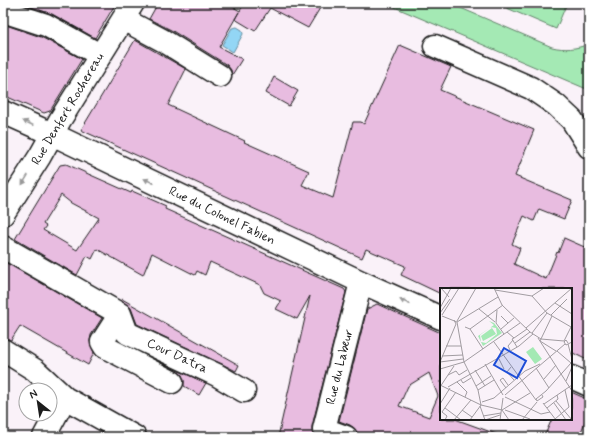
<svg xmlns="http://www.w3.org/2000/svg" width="592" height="440" viewBox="0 0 592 440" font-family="Mynerve,sans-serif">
<rect width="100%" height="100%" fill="#faf2f9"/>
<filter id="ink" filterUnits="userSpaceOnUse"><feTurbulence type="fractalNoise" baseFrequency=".025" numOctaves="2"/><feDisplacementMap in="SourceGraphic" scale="8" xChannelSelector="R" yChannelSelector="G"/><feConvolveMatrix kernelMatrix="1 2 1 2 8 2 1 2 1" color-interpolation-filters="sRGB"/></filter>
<g filter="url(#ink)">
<path fill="#a4e9b4" stroke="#608268" d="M385,3h64l103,44c13,3 24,2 37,-3v46z
M495,3h72l-11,26z"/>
<path fill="#93d6f5" stroke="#638c9e" d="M237,27l5,3 1,4 -10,18 -11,-7 10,-17z"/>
<path fill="#e8bce0" stroke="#1c1c1c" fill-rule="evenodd" d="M19,3h97l-21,35 -43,-24z
M158,3h68l14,8 4,-8h79l-15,25 -38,-20 -15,23 -20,-12 4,-7 -20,35 23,12 -10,16 -1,-5 -4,-5 -56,-35 -22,-11z
M3,24l38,13 41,22 -32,52 -6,2 -41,-18z
M135,40l51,29 -18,36 77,36 -1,1 65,29 -7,14 31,13 20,-76h8l3,2 36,-79 51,22 -11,23 94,40 -19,46 57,24 -8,19 -25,-10 -5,12 -10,-5 -12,28 8,4 -6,16 32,15 11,-27 1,1 6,-15 25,11v112l-18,-9v-63h-130v5l-40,-19 4,-9 -39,-17 -4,9 -281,-128z
M274,77l24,14 -9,15 -23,-13z
M66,164l65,29 1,-2 16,7 18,8 -1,3 179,80 2,3 -34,134v6l2,5h-36l32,-141 -13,23 -21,-10 5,-8 -17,-8 -4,-8 -50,-23 -5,13 -8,-4 -2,4 -43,-22 -9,22 -46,-26 -5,10 -5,-3 -10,19 -62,-36 45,-74zM61,195l10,8 28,15 -22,32 -34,-20 3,-4 -3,-2z
M3,261l99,57 -11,17 -1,6 4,12 -6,12 -68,-39 -9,14 -8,-2z
M122,299l117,66 -3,6 -14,-7 -85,-40 -6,-16 -10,-8z
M377,304l64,29v86h14l44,16v2h-40l-14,-5 -1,5h-86l-3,-8 -5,-4 -11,-4 28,-112zM429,373l9,23 -9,21 -30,-11 9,-20z
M170,367l36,16 -7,12 -15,-9v-5l-2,-6z
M571,392l18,8v12l-10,25h-35l8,-18h19z"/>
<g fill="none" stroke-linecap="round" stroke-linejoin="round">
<defs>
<path id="minor" d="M3,11l43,14 54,30
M123,19l41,22 56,35
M435,46l96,42 25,17 16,15 17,27
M3,112l49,22 309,148 80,36
M3,214l37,-58 20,-36 73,-117
M3,247l117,67 7,19 90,42 27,16
M120,314l-18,28 3,5 67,35
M3,350l32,20 30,28 70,39
M571,377l18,8
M44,437l21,-39
M346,437l-22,-8 37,-147"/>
</defs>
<use href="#minor" stroke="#1c1c1c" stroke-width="25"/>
<use href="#minor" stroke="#fff" stroke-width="22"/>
</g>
<defs><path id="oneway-solid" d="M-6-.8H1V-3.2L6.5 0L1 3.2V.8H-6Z"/></defs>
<g fill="#999">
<use href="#oneway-solid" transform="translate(28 123) rotate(-155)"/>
<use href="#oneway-solid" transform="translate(25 180) rotate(122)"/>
<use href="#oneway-solid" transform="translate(149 181) rotate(-154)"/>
<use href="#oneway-solid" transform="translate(405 302) rotate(-156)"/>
</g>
</g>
<g text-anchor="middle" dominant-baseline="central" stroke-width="3" stroke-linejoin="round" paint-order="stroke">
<g font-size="13" fill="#1c1c1c" stroke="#fff">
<text transform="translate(68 109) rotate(-59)">Rue Denfert Rochereau</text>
<text transform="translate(222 216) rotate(26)">Rue du Colonel Fabien</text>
<text transform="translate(177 356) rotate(25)">Cour Datra</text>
<text transform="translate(340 367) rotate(-76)">Rue du Labeur</text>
</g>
</g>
<g transform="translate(440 288)">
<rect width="132" height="132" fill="#faf2f9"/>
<path d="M49,33l5,2 8,10 -19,13 -5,-10 16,-11zM51,39l5,1 1,6 -11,9 -5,-1 -1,-7zM52,40l4,6 -13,7 -2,-5zM93,59l9,12 -7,5 -9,-12z" fill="#a4e9b4" fill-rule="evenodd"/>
<path fill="none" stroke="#a19ca1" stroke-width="1" d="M1,0l8,9M54,0l8,17 28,27 11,7 23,2M55,2l37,6 15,17 24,14M92,8l12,-8M115,15l17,11M0,20l11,-20M39,21l16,13M57,22l-1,13 8,11M0,25l10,-14M2,27l17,-27M111,27l16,-16M2,28l15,6 7,40 14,28 3,15 21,5M112,28l-12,25 16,10M65,32l-4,-4 7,7M17,33l19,-33M17,34l41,-25M25,39l5,2 13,20M86,40l46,-40M30,41l33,-24M61,41l13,-11M67,44l7,6 -2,1 5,8M92,45l15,-20M74,50l13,-9M98,50l34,53M124,53l8,-16M54,54l42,58M75,55l15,-11M128,55l-2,-3 -2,2 2,3 6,-3M128,56l4,15M6,58h15M70,62l-2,-4 5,-6M117,63l14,12M2,68l21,-1M58,69l6,12M0,74l16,-38 -2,-4M0,74l23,-3M45,76l18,31M71,79l-4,5 7,8M96,80l13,20M0,81l24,-7 56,-39M35,82l10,16M8,87l8,-4 3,4 8,-5M104,91l12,-14M21,92l2,3 8,-5M126,93l6,-14M17,94l10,10 -2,5M0,97l41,20 -11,15M36,98l15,-10M0,99l14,-21M8,99l71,-41 14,-12M66,100l-6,-8 3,-2 5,7M38,102l16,-10M125,102l4,17M65,107l60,-51M102,107l1,2 -6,4 -1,-2 10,-8 25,-28M65,109l36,17 9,-2M116,113l16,19M42,114l12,-4 31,-27 15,-7M103,115l13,17M114,115l12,17M0,116l10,-16M104,116l28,-19M40,118l5,14M5,120l16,12M107,120l11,-9 -1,-4M22,122l10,7M62,122l28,-17M62,122l7,10M65,122l25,9M43,128l18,-3M115,131l14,-12M5,132l2,-4 -5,-4 14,-20M14,132l17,-20M45,132l15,-5M60,132l3,-22M82,132l15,-18"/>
<path fill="#1d4ed8" fill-opacity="0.15" stroke="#1d4ed8" stroke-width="2" d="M64,60l22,13 -9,17 -23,-13z"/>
<rect width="132" height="132" fill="none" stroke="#1c1c1c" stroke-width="2"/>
</g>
<rect width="592" height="440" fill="none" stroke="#fff" stroke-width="16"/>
<rect x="8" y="8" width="576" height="424" fill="none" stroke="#1c1c1c" stroke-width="1.5" filter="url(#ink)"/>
<g transform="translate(38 402) rotate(330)"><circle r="19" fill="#ffffff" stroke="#a4a4a4"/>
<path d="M0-3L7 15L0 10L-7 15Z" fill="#1c1c1c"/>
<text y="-6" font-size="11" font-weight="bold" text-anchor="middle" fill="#1c1c1c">N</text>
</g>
</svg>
